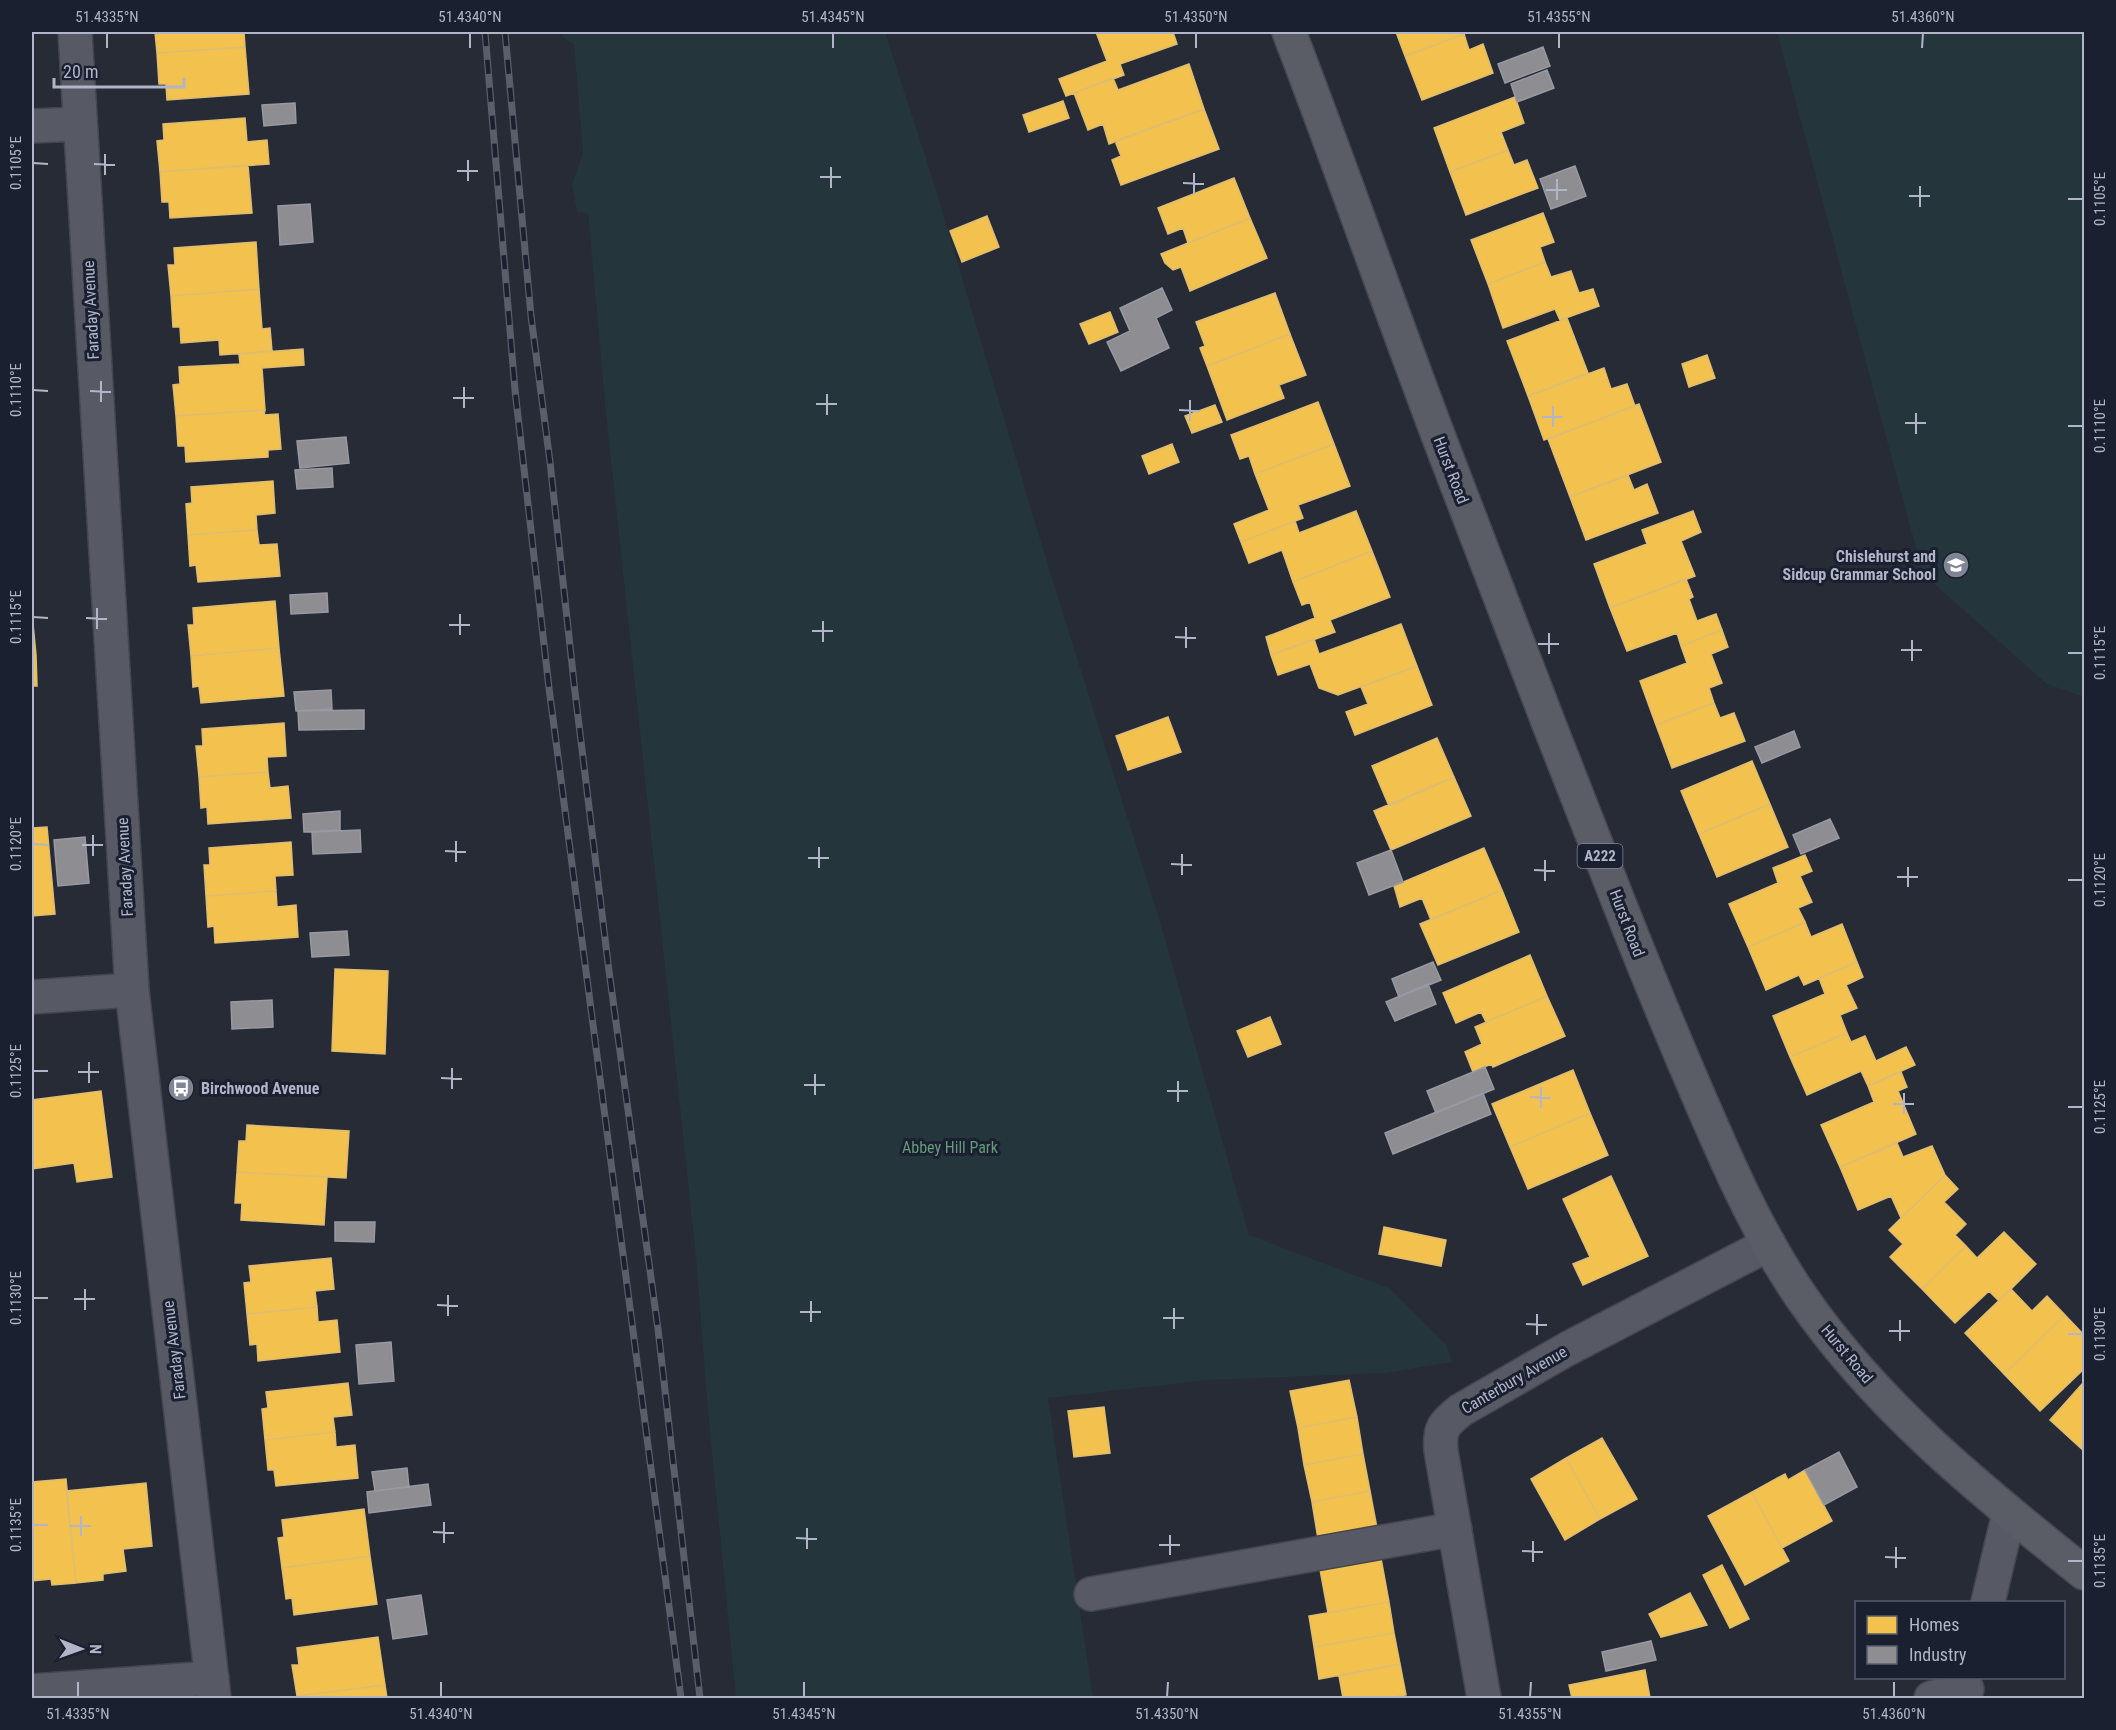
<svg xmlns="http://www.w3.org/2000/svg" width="2116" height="1730" viewBox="0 0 2116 1730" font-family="'Roboto Condensed',sans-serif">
<rect width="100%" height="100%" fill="#272b36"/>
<path fill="#24353c" d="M565,32h320l49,152 115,385 110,349 90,317 140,53 58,58 5,16 -67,11 -177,7 -160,18 45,300h-357l-28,-287 -12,-154 -90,-844 -18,-200 -11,-1 -5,-27 11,-32 -9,-108 -12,-9z
M1777,32h307v665l-37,-13 -124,-110z"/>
<path fill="#f2c14e" stroke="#debd73" stroke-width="1.5" d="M155,32h89l1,15 -88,6z
M1096,32h77l4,12 -57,20 4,11 -58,21 -7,-17 48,-18z
M1396,32h66l2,2 -59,22z
M1464,34l5,16 14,-6 10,29 -71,27 -17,-44z
M245,47l4,47 -82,6 -1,-16h-7l-2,-31z
M1189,64l15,45 -95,35 -6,-20 -15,6 -14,-37 39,-15 5,12z
M1515,97l9,26 -23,9 7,18 -58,22 -16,-44z
M1063,101l6,17 -40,14 -6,-17z
M1204,109l15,40 -98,36 -9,-25 9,-4 -6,-15z
M245,118l2,24 20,-2 2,24 -109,8 -3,-31 7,-1 -1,-16z
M1508,150l6,15 13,-5 11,28 -72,27 -16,-43z
M248,165l4,48 -82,5 -1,-16h-7l-2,-30z
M1234,178l16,40 -62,25 -5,-15 -15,6 -10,-26z
M1543,213l11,29 -14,5 5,15 -57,22 -17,-44z
M987,216l12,31 -37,15 -12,-31z
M1250,218l17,40 -77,33 -9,-24 -8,3 -8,-7 -4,-9z
M256,242l3,47 -88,7 -3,-31h7l-1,-17z
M1545,262l6,15 20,-6 8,22 14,-4 6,17 -39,14 -5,-11 -52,19 -15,-44z
M259,289l3,40 8,-1 2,23 -52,4 -1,-15 -38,3 -1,-16h-7l-2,-31z
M1275,293l15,41 -83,32 -7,-18 5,-2 -9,-24z
M1110,312l8,20 -29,12 -9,-20z
M1567,318l21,55 -60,23 -21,-55z
M1290,334l16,41 -27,10 5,13 -57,22 -20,-54z
M303,349l1,16 -42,3 3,42 -89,6 -3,-31 7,-1 -1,-17 61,-3 -1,-10z
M1707,355l8,23 -26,9 -7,-23z
M1604,368l7,21 16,-5 8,22 -91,34 -16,-44z
M1318,402l16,42 -79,30 -6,-18 -9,3 -9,-24z
M1639,404l22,58 -91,35 -22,-58z
M1215,405l7,17 -30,11 -7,-17z
M265,410l-1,5 14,-1 3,35 -13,1v7l-82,5 -1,-16h-7l-2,-30z
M1172,444l7,18 -30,12 -7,-18z
M1334,444l16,42 -52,19 5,13 -62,24 -7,-18 35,-14 -14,-36z
M1628,475l6,15 13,-6 11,29 -72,27 -16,-43z
M273,481l2,32 -19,2 1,15 -69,5 -2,-31 6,-1 -1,-16z
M1356,511l16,40 -79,31 -11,-32 -33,13 -8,-21 54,-21 4,12z
M1693,511l8,21 -20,9 14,35 -85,32 -16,-44 53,-20 -5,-14z
M257,530l2,15 18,-1 3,32 -82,6 -2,-17 -6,1 -2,-31z
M1372,551l18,46 -60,23 5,12 -64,23 -5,-18 49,-19 -5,-16 -8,3 -9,-23z
M1686,579l7,18 -4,2 8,22 19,-7 6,16 -41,16 -4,-13 -50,18 -17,-43z
M275,601l4,47 -88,8 -3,-31h6l-1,-17z
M32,624h1l3,31h-4z
M1401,624l16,42 -79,29 -19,-7 -9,-24 -32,11 -7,-20 43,-16 5,15z
M1722,630l6,17 -17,7 11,29 -13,5 5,15 -58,22 -16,-44 47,-18 -6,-17z
M279,648l5,48 -83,7 -2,-17 -6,1 -2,-31z
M32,655h4l1,31h-5v17z
M1417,666l15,39 -77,30 -9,-23 22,-8 -7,-17z
M1714,703l6,15 14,-5 11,28 -73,27 -16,-43z
M1168,717l13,35 -53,18 -12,-34z
M284,723l2,33 -19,1 1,15 -69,5 -3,-31h7l-1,-17z
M1437,738l17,39 -65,29 -17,-40z
M1752,761l18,43 -71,30 -18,-43z
M268,772l2,16 18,-2 3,32 -83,6 -1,-17 -6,1 -2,-31z
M1454,777l17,39 -80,34 -17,-39z
M1770,804l18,43 -71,30 -18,-43z
M47,827l8,87 -23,2v-88z
M291,842l2,33 -18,1 1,15 -70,5 -2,-31h6l-1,-17z
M1484,848l18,42 -71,30 -9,-22 -22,9 -6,-21z
M1805,855l7,16 -12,5 12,26 -14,6 7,14 -57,25 -19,-43 49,-21 -5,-15z
M1502,890l17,42 -81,33 -18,-41z
M276,891l1,16 19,-2 2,32 -83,6 -1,-17 -6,1 -2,-31z
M1805,922l6,15 31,-13 15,38 -53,23 -5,-10 -33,15 -18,-43z
M1530,955l17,41 -61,26 -5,-10 -25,11 -13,-30z
M1857,962l6,15 -17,8 11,23 -17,7 7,18 -57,24 -17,-41 52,-22 -6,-16z
M335,969l53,2 -3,83 -53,-3z
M1547,996l18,40 -72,31 -2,-3 -18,8 -8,-20 17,-8 -7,-17z
M1270,1017l11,27 -33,13 -11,-26z
M1847,1033l4,9 14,-6 11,25 30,-14 9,18 -47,21 -7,-15 -54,24 -17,-38z
M1573,1070l17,43 -80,34 -18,-43z
M1901,1072l6,15 -9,4 18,43 -76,33 -19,-42 53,-23 -6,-16z
M101,1091l11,86 -35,5 -3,-19 -42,6v-69z
M1590,1113l18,42 -80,34 -18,-42z
M247,1125l102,6 -3,47 -109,-6 2,-31h7z
M1897,1143l6,14 29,-11 13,29 -44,43 -10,-22 -33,14 -18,-43z
M237,1172l90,5 -3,48 -83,-5 1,-17h-7z
M1945,1175l13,14 -14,13 22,22 -11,11 11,11 -44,43 -32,-32 13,-13 -14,-14z
M1611,1176l37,80 -65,29 -10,-21 17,-7 -27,-58z
M1384,1227l62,13 -5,26 -62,-12z
M2004,1232l32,32 -37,37 -10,-10 -34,32 -33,-34 44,-43 11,12z
M331,1258l3,31 -19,2 2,16 -70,7 -3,-31 7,-1 -2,-16z
M2011,1289l21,22 15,-15 18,19 -61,59 -39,-41z
M317,1307l1,15 19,-2 3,32 -82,9 -1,-17 -7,1 -3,-31z
M2065,1315l19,20v34l-44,42 -36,-37z
M1349,1380l8,37 -59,11 -8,-37z
M348,1383l4,32 -19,2 2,15 -70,8 -3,-31 6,-1 -2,-16z
M2082,1384l2,2v65l-34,-31z
M1104,1407l6,46 -36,4 -6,-46z
M1357,1417l6,37 -59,11 -6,-37z
M335,1432l1,15 19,-2 3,33 -82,8 -2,-16h-6l-3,-30z
M1602,1438l35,61 -37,20 -34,-61z
M1363,1454l7,37 -58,11 -8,-37z
M1566,1458l34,61 -35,21 -34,-61z
M1805,1470l27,51 -50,27 -30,-56 33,-18 3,6z
M66,1479l10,104 -24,2 -1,-6 -19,2v-99z
M146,1483l6,63 -29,3 3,22 -23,3v6l-27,3 -10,-92z
M1370,1491l7,37 -59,11 -6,-37z
M1752,1492l37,69 -44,24 -37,-69z
M364,1509l6,47 -88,12 -4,-30 6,-1 -2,-17z
M1380,1553l9,49 -61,11 -9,-49z
M370,1556l7,48 -83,11 -2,-17 -6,1 -4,-31z
M1722,1565l27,54 -19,9 -27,-53z
M1690,1593l17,32 -46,12 -12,-23z
M1389,1602l5,31 -80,14 -5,-31z
M1394,1633l6,31 -81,15 -5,-32z
M378,1637l7,48 -88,11 -5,-31h7l-2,-17z
M1400,1664l6,31 -19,3h-44l-4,-22z
M1645,1670l5,28h-78l-3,-13z
M385,1685l2,13h-90v-2z"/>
<path fill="#8d8d92" stroke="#9899a2" stroke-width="1.5" d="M1543,47l7,19 -45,17 -7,-19z
M1547,70l7,18 -37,14 -6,-18z
M295,103l1,20 -32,3 -2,-21z
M1575,166l11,30 -35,13 -11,-30z
M310,204l3,38 -33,3 -2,-39z
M1162,288l10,22 -16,8 13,30 -48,23 -14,-29 23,-11 -10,-23z
M346,437l3,26 -49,5 -3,-27z
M332,468l1,19 -36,2 -2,-19z
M327,593l1,19 -37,2 -1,-19z
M331,690l1,19 -36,2 -2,-19z
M364,710v19l-65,1 -1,-19z
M1794,731l6,16 -38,16 -7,-16z
M340,811v19l-36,2 -1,-18z
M1830,819l9,19 -38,16 -8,-19z
M360,830l1,22 -48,2 -1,-22z
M85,837l4,46 -31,3 -4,-46z
M1391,850l12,32 -34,13 -12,-32z
M347,931l2,24 -37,2 -2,-24z
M1433,962l8,18 -42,17 -7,-18z
M1428,984l8,20 -41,17 -9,-19z
M272,1000l1,27 -41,2 -1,-27z
M1485,1067l9,22 -58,24 -9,-22z
M1483,1093l8,21 -98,40 -8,-21z
M335,1222h40l-1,20 -39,-1z
M391,1342l3,39 -35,3 -3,-39z
M1839,1452l18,35 -33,18 -19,-35z
M407,1468l2,19 -34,4 -3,-19z
M428,1484l3,21 -62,8 -2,-21z
M421,1595l6,39 -34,5 -6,-39z
M1651,1641l5,19 -50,11 -4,-19z"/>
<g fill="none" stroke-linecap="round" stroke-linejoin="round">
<defs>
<path id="minor" d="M75,32l57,958 82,708
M32,126l48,-2
M32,997l100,-7
M1091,1594l364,-65
M1988,1602l21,-89
M32,1691l180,-13
M1484,1698l-43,-247c-2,-22 2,-27 20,-41l106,-61 202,-105
M1931,1698l36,-9"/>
<path id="major" d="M1289,32c54,140 103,283 157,424 49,129 99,259 150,388 32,83 65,165 100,246 30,70 61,142 104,205 75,110 181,196 284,278"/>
</defs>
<use href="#minor" stroke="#43464f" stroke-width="36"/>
<use href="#major" stroke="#444852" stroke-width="36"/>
<use href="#minor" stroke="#575a64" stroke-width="33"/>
<use href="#major" stroke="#5a5c66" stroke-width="33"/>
<defs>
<path id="rail" d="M485,32l30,358 34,298 132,1010
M505,32l26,284 19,146 25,230 34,279 49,358 42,369"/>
</defs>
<use href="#rail" stroke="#5a5e68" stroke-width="7"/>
<use href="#rail" stroke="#1a2030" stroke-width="4.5" stroke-dasharray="14" stroke-linecap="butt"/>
</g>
<path fill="none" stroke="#b0b5c8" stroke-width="2" d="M107,48v-15M470,48v-15M833,48v-15M1196,48v-15M1559,48v-15M1922,48l1,-15M33,163l15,1M94,164l21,1M457,171h21M105,175v-21M820,177h21M468,181v-21M1183,183l21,1M831,188v-21M1546,190h21M1194,194v-21M1909,196h21M2068,199h15M1557,200v-21M1920,207v-21M33,390l15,1M90,391l21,1M453,398h21M101,402v-21M816,404h21M464,408v-21M1179,410l21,1M827,415v-21M1542,417h21M1190,421v-21M1905,423h21M2068,426h15M1553,427v-21M1916,434v-21M33,617l15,1M86,618l21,1M449,625h21M97,629v-21M812,631h21M460,635v-21M1175,637l21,1M823,642v-21M1538,644h21M1186,648v-21M1901,650h21M2068,653h15M1549,654v-21M1912,661v-21M33,844l15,1M82,845h21M445,851l21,1M93,856v-21M808,858h21M456,862v-21M1171,864l21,1M819,868v-21M1534,870l21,1M1182,875v-21M1897,877h21M2068,880h15M1545,881v-21M1908,887v-20M33,1071h15M78,1072h21M441,1078l21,1M89,1083v-21M804,1085h21M452,1089v-21M1167,1091h21M815,1095v-21M1530,1097l21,1M1178,1102v-21M1893,1104h21M2068,1107h15M1541,1108v-21M1904,1114v-21M33,1298h15M74,1299h21M437,1305l21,1M85,1310v-21M800,1312h21M448,1316v-21M1163,1318h21M811,1322v-21M1526,1324l21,1M1174,1329v-21M1889,1331h21M2068,1334h15M1537,1335v-21M1900,1341v-21M33,1525h15M70,1526h21M433,1532l21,1M81,1536v-20M796,1538l21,1M444,1543v-21M1159,1545h21M807,1549v-21M1522,1551l21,1M1170,1555v-20M1885,1557l21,1M2068,1561h15M1533,1562v-21M1896,1568v-21M78,1697v-15M441,1697v-15M804,1697v-15M1167,1697l1,-15M1530,1697l1,-15M1894,1697v-15"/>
<defs>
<symbol id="school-disc" viewBox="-11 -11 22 22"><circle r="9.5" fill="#808595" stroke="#1a2030"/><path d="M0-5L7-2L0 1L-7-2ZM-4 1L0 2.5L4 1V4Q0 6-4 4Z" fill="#fff"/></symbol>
<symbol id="bus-disc" viewBox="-11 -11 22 22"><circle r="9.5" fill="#808595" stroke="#1a2030"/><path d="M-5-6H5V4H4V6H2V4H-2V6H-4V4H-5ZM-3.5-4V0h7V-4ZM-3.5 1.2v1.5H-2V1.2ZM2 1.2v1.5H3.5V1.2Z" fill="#fff"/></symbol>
</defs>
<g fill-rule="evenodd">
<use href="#school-disc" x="1941" y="550" width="30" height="30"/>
<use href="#bus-disc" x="166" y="1073" width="30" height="30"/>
</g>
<g text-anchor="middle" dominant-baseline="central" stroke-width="6" stroke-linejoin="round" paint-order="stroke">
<rect fill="#1a2030" stroke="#83889a" stroke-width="1.5" x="1577.5" y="844" width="45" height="24" rx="4.5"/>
<g font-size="15" font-weight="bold" fill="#b0b5c8">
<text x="1600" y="856">A222</text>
</g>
<g font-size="16" fill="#b0b5c8" stroke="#1a2030">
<text transform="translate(91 310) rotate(-93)">Faraday Avenue</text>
<text transform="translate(1451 470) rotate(69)">Hurst Road</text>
<text transform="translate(125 867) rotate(-93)">Faraday Avenue</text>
<text transform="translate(1627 923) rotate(69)">Hurst Road</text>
<text transform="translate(174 1350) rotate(-97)">Faraday Avenue</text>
<text transform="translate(1847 1354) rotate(50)">Hurst Road</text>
<text transform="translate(1514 1380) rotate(-30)">Canterbury Avenue</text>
</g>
<g font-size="16" font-weight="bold" fill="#b0b5c8" stroke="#1a2030" text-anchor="end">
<text x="1936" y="556">Chislehurst and<tspan x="1936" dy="18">Sidcup Grammar School</tspan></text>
<text x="201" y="1088" text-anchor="start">Birchwood Avenue</text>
</g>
<g font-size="16" fill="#659a7a" stroke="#1a2030">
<text x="950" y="1147">Abbey Hill Park</text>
</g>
</g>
<rect width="2116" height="1730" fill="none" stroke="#1a2030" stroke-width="66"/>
<rect x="1855" y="1601" width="210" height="78" fill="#1a2030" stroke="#565c6d" stroke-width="1.5"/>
<rect x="1867" y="1616" width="30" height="18" fill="#f2c14e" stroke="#565c6d" stroke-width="1.5"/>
<text x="1909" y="1631" font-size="18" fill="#b0b5c8">Homes</text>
<rect x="1867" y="1646" width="30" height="18" fill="#8d8d92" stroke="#565c6d" stroke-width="1.5"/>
<text x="1909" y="1661" font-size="18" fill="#b0b5c8">Industry</text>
<g transform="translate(81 1649) rotate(91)" stroke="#1a2030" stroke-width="4.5" paint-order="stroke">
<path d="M0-4.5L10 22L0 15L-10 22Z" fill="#b0b5c8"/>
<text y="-9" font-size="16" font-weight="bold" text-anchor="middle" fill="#b0b5c8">N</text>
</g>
<path d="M54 78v9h130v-9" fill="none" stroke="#b0b5c8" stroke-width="3"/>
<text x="63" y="78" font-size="18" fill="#b0b5c8" stroke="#1a2030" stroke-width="4.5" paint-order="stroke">20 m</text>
<rect x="33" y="33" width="2050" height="1664" fill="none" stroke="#b0b5c8" stroke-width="2"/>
<g font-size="15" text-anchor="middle" fill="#b0b5c8">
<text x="107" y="22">51.4335°N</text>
<text x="470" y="22">51.4340°N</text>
<text x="833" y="22">51.4345°N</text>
<text x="1196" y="22">51.4350°N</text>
<text x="1559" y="22">51.4355°N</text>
<text x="1923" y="22">51.4360°N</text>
<text transform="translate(16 163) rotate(-90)" y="5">0.1105°E</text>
<text transform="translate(2100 199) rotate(-90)" y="5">0.1105°E</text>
<text transform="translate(16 390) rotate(-90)" y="5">0.1110°E</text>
<text transform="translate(2100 426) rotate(-90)" y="5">0.1110°E</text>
<text transform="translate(16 617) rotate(-90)" y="5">0.1115°E</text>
<text transform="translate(2100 653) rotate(-90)" y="5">0.1115°E</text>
<text transform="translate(16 844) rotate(-90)" y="5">0.1120°E</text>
<text transform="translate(2100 880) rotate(-90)" y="5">0.1120°E</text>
<text transform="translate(16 1071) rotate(-90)" y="5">0.1125°E</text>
<text transform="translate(2100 1107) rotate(-90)" y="5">0.1125°E</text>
<text transform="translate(16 1298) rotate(-90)" y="5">0.1130°E</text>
<text transform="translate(2100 1334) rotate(-90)" y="5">0.1130°E</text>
<text transform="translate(16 1525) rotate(-90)" y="5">0.1135°E</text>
<text transform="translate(2100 1561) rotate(-90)" y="5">0.1135°E</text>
<text x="78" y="1719">51.4335°N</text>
<text x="441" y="1719">51.4340°N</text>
<text x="804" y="1719">51.4345°N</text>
<text x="1167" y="1719">51.4350°N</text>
<text x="1530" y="1719">51.4355°N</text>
<text x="1894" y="1719">51.4360°N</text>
</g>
</svg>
